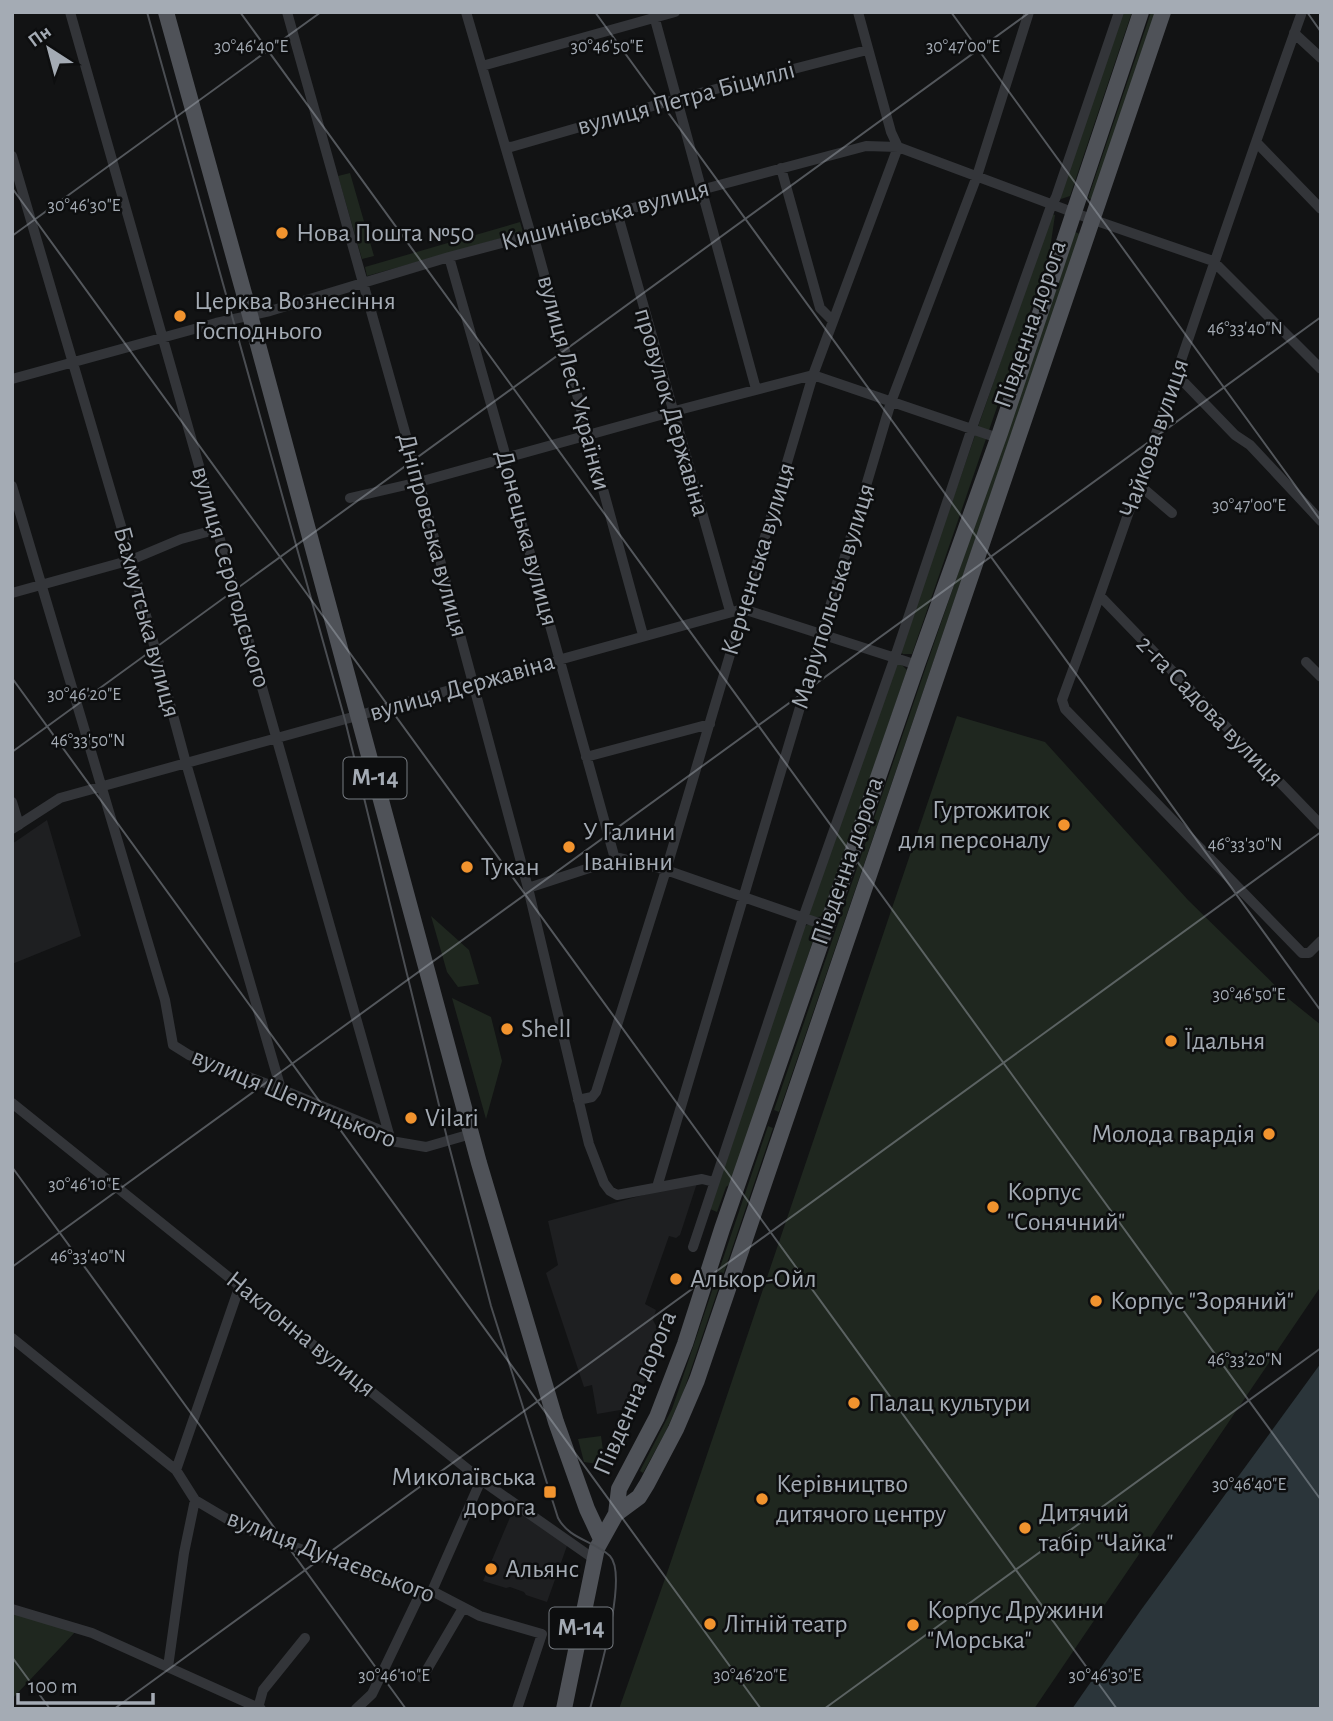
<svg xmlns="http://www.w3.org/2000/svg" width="1333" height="1721" viewBox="0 0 1333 1721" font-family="'Alegreya Sans',sans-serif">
<rect width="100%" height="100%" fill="#121314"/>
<path fill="#1e1f21" d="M47,820l34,116 -69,28v-120z
M698,1180l-18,55 -4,3 -7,-2 -24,68 11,6 -3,10 9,17 -23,59 -7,12 -35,6 -5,-29 -8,2 -38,-114 12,-8 -10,-44z
M514,1508l54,35 -21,59 -21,-7 -2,-3 -14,-5 -4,1 -23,-7z"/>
<path fill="#1f271f" d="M1123,12h9l-62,184 -9,3 -1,-3z
M1151,12h6l-64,188 -5,-2z
M350,173l24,83 -12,3 -24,-83z
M1052,214l3,1 -6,41 -137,398h-9l-3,-3z
M520,222l3,10 -156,44 -2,-9z
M1075,232l5,2 -301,878 -5,-2z
M895,664l7,1 5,5 -84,246 -10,2 -5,-4z
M957,716l88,26 143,158 102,100 31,25v261l-287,423h-415l48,-136z
M431,916l38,34 10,34 -21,3 -11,-15z
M809,924l5,2 2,6 -85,251 -5,4 -9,25 -7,-3 93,-282z
M452,998l39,19 11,44 -16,58z
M768,1126l5,2 -90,265 -18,40 -22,40 -3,-2 32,-62z
M601,1436l4,29 -21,-3 -6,-23z
M12,1611l64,20 -64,68z"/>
<path fill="#2b353a" d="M1321,1363v346h-249l69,-99z"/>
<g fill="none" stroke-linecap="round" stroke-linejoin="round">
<path stroke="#333539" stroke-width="10" d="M70,12l321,1129
M287,12l132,470 109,406 61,256 15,39 6,8 7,4 85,-16 12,3
M466,12l65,223 5,10 107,390
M653,12l103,377
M1302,12c-83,229 -156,460 -240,688l3,9 237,244h7l12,-12
M1294,33l27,25
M482,66l193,-54
M1257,143l64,66
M505,146l6,1 166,-48 190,-49
M12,156l119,404 55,203 95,326
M781,168l39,140 13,13
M617,212l113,399
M449,257l55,193 2,17 109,392
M1177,375l58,60 15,10 71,76
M12,379l204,-56 54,-12 179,-54 417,-111 32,1 193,72 122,42 108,108
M1137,483l35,30
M12,486l153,514 8,45 16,10 92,34 97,40 13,12 35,6 45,-13
M350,498l69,-16 252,-70 142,-37 185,63
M12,593l119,-33 50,-21 37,-10
M1100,596l221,229
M1306,662l15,15
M586,757l124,-33
M12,802l7,23
M12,829l48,-31 683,-189 174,56
M528,888l92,-30 46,12 161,56
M578,1100l14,-3 4,-5 70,-222 147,-495 85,-228 -7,-15 -33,-120
M12,1103l469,377 113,79
M657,1187l234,-785 86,-226 52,-164
M693,1247l110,-329 92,-261 77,-229 78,-219 6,-12 63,-185
M12,1338l164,132 19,30 44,26 181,68 12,-3 48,25 62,18 -25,75
M176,1470l64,-185
M432,1591l49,-111
M12,1609l80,24 169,76
M168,1667l16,-114 11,-53
M422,1678l41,-70
M258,1708l5,-18 42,-52
M356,1709l16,-15 48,-100"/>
<path stroke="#4f5258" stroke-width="16" d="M166,12l84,303 229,848 77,259 31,87 14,30
M616,1514l23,-17 8,-13 29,-55 21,-49 466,-1368
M564,1709l33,-161 19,-34 3,-25 38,-72 28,-73 37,-115 195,-564 83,-232 141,-421"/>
<path stroke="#4a4d52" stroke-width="2" d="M147,12l198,708 103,422 43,164 67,212c11,21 36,23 52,38 19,20 -13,125 -20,153"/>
</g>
<path fill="none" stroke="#a4abb4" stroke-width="2" stroke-opacity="0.45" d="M240,12l1081,1488M595,12l726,999M951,12l370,509M1307,12l14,20M12,188l1105,1521M12,236l309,-224M12,678l749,1031M12,752l1018,-740M12,1167l394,542M12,1267l1309,-950M12,1657l38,52M114,1709l1207,-877M824,1709l497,-361"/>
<g fill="#f1932e" stroke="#0d0e0f" stroke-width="2.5">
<circle cx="282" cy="233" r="7"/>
<circle cx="180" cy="316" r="7"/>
<circle cx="1064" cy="825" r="7"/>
<circle cx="569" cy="847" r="7"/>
<circle cx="467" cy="867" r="7"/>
<circle cx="507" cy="1029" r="7"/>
<circle cx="1171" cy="1041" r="7"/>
<circle cx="411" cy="1118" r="7"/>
<circle cx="1269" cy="1134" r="7"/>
<circle cx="993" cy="1207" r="7"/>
<circle cx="676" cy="1279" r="7"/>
<circle cx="1096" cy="1301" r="7"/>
<circle cx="854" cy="1403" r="7"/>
<rect x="543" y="1485" width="14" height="14" rx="3.5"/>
<circle cx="762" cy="1499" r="7"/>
<circle cx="1025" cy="1528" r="7"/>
<circle cx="491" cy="1569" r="7"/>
<circle cx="710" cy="1624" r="7"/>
<circle cx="913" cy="1625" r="7"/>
</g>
<g text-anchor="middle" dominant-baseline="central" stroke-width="5" stroke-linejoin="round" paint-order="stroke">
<g fill="#0d0e0f" stroke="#777c82" stroke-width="2">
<rect x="343.5" y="757.5" width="63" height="41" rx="5"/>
<rect x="549.5" y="1607.5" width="63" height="41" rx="5"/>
</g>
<g font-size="24" font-weight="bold" fill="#a4abb4">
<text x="375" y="778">М-14</text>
<text x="581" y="1628">М-14</text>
</g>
<g font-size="26" fill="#a4abb4" stroke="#0d0e0f">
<text transform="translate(686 98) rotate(-15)">вулиця Петра Біциллі</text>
<text transform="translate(605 215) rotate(-15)">Кишинівська вулиця</text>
<text transform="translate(1030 324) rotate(-71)">Південна дорога</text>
<text transform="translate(574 383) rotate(75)">вулиця Лесі Українки</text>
<text transform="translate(672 412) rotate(74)">провулок Державіна</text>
<text transform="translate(1154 438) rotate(-71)">Чайкова вулиця</text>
<text transform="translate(433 535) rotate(75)">Дніпровська вулиця</text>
<text transform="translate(527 538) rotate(75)">Донецька вулиця</text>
<text transform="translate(758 559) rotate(-73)">Керченська вулиця</text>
<text transform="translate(231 577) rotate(74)">вулиця Сєрогодського</text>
<text transform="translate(833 596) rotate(-73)">Маріупольська вулиця</text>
<text transform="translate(147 622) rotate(75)">Бахмутська вулиця</text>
<text transform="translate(462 687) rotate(-16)">вулиця Державіна</text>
<text transform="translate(1210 711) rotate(46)">2-га Садова вулиця</text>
<text transform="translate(847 861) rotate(-71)">Південна дорога</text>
<text transform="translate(294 1098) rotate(23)">вулиця Шептицького</text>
<text transform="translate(301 1334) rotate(39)">Наклонна вулиця</text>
<text transform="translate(635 1393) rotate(-67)">Південна дорога</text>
<text transform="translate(331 1556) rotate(21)">вулиця Дунаєвського</text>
</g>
<g font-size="26" fill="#a4abb4" stroke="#0d0e0f" text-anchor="start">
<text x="296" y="233">Нова Пошта №50</text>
<text x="194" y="301">Церква Вознесіння<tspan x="194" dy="30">Господнього</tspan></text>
<text x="1050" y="810" text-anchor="end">Гуртожиток<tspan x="1050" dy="30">для персоналу</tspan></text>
<text x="583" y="832">У Галини<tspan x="583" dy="30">Іванівни</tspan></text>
<text x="481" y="867">Тукан</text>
<text x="521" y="1029">Shell</text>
<text x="1185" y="1041">Їдальня</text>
<text x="425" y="1118">Vilari</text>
<text x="1255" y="1134" text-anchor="end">Молода гвардія</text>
<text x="1007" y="1192">Корпус<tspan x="1007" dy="30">"Сонячний"</tspan></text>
<text x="690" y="1279">Алькор-Ойл</text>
<text x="1110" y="1301">Корпус "Зоряний"</text>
<text x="868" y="1403">Палац культури</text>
<text x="536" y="1477" text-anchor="end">Миколаївська<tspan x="536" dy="30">дорога</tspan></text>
<text x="776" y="1484">Керівництво<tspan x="776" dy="30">дитячого центру</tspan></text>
<text x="1039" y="1513">Дитячий<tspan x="1039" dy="30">табір "Чайка"</tspan></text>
<text x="505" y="1569">Альянс</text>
<text x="927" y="1610">Корпус Дружини<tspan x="927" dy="30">"Морська"</tspan></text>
<text x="724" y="1624">Літній театр</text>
</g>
</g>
<g font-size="18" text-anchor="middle" fill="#a4abb4" stroke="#0d0e0f" stroke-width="5" stroke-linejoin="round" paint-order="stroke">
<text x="251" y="52">30°46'40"E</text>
<text x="607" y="52">30°46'50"E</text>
<text x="963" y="52">30°47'00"E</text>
<text x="84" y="211">30°46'30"E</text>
<text x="1245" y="334">46°33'40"N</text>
<text x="1249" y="511">30°47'00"E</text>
<text x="84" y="700">30°46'20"E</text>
<text x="88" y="746">46°33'50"N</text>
<text x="1245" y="850">46°33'30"N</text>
<text x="1249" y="1000">30°46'50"E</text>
<text x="84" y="1190">30°46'10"E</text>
<text x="88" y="1262">46°33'40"N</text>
<text x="1245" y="1365">46°33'20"N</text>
<text x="1249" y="1490">30°46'40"E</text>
<text x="394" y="1681">30°46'10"E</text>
<text x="750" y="1681">30°46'20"E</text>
<text x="1105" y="1681">30°46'30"E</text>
</g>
<rect width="1333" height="1721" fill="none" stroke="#a4abb4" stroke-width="28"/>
<g transform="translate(49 49) rotate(324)" stroke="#0d0e0f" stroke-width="5" paint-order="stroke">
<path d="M0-5L12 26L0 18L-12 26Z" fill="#a4abb4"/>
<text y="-10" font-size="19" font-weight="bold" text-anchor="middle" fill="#a4abb4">Пн</text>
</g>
<path d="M18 1693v10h135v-10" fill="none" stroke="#a4abb4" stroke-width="3.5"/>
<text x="28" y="1693" font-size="21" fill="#a4abb4" stroke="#0d0e0f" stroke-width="5" paint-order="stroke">100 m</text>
</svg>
